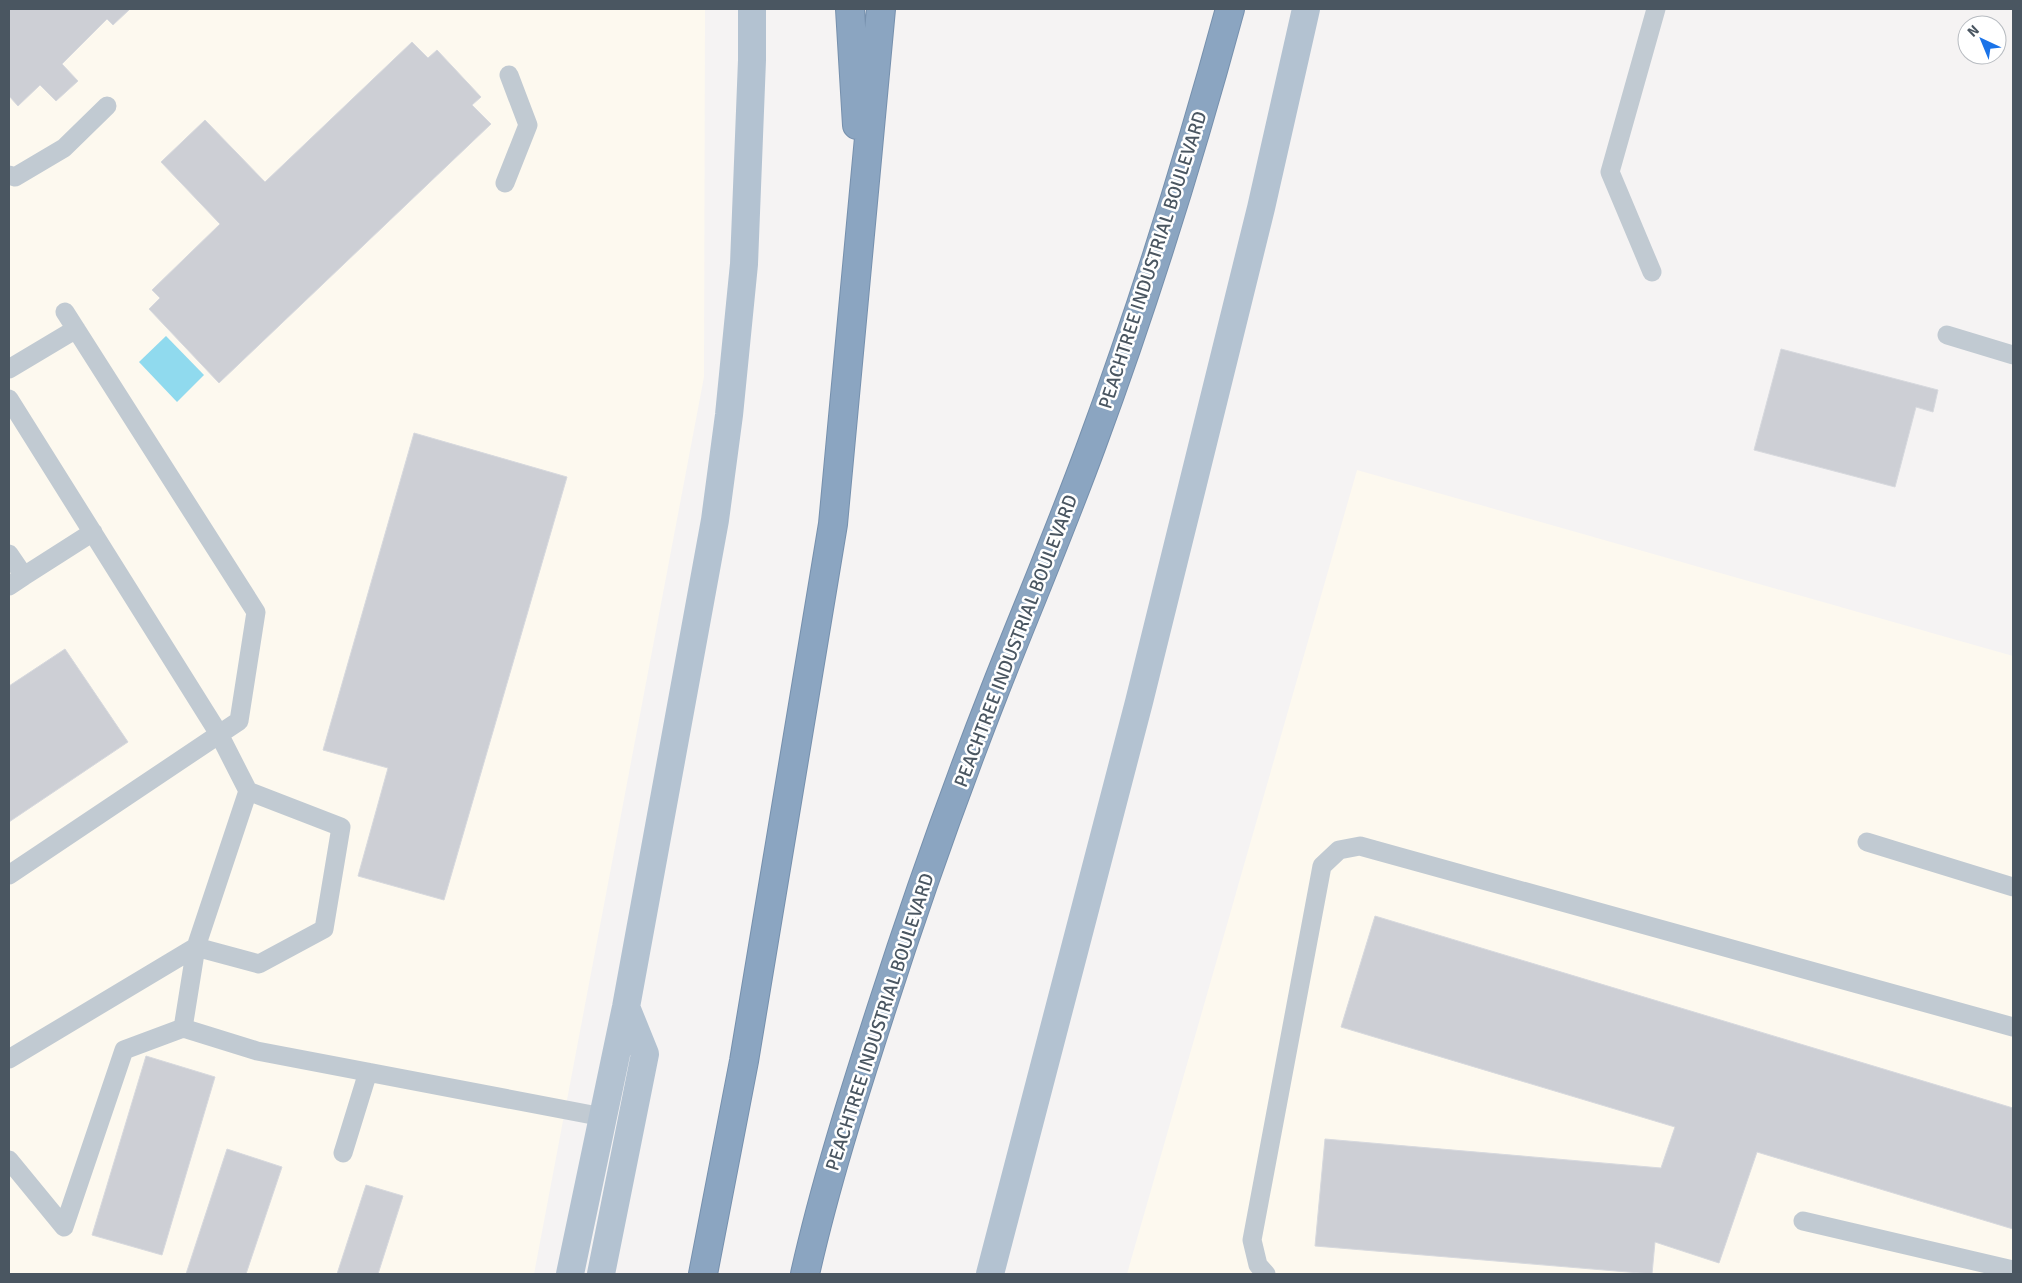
<svg xmlns="http://www.w3.org/2000/svg" width="2022" height="1283" viewBox="0 0 2022 1283" font-family="Signika,sans-serif">
<rect width="100%" height="100%" fill="#f5f3f3"/>
<path fill="#fdf9ef" d="M9,9h696l-1,368 -170,897h-525z
M1357,470l656,186v618h-886z"/>
<path fill="#90daee" d="M166,336l38,39 -27,27 -38,-40z"/>
<path fill="#cdcfd5" stroke="#d7d9de" d="M9,9h121l-17,16 -6,-6 -45,45 16,17 -22,20 -16,-16 -22,21 -9,-10z
M412,42l16,16 9,-8 44,47 -9,8 19,19 -272,259 -70,-74 11,-11 -8,-8 68,-66 -59,-62 44,-42 60,62z
M1781,349l157,41 -5,22 -17,-5 -21,80 -141,-37z
M414,433l153,44 -123,423 -86,-24 30,-108 -65,-18z
M65,649l63,93 -119,80v-136z
M1375,916l638,192v121l-256,-77 -38,111 -64,-21 -3,32 -337,-28 10,-107 336,29 14,-41 -334,-100z
M146,1056l69,21 -53,178 -70,-20z
M227,1149l55,18 -36,107h-60z
M366,1185l37,11 -25,78h-41z"/>
<g fill="none" stroke-linecap="round" stroke-linejoin="round">
<defs>
<path id="highway" d="M850,9l7,116
M703,1274l41,-213 89,-537 48,-515
M805,1274c20,-89 48,-177 76,-264 35,-109 73,-216 115,-323 32,-81 66,-161 96,-243 53,-143 98,-288 138,-435"/>
</defs>
<use href="#highway" stroke="#7690ad" stroke-width="30"/>
<path stroke="#c1cad2" stroke-width="19" d="M9,175l6,2 49,-29 43,-42
M505,183l23,-58 -19,-50
M1652,272l-42,-100 46,-163
M1947,335l66,20
M9,369l67,-40
M9,399l210,335 29,57 -52,156 -13,81
M9,554l15,22 -15,10
M24,576l69,-44
M1867,842l146,45
M9,875l230,-154 17,-109 -191,-300
M9,1059l187,-112 63,17 65,-35 17,-102 -93,-36
M343,1153l25,-81
M9,1160l55,67
M1803,1221l210,49
M64,1227l60,-177 59,-22 74,23 346,66
M1266,1274l-8,-9 -6,-25 70,-374 17,-16 21,-4 653,181"/>
<path stroke="#b3c2d1" stroke-width="28" d="M570,1274l56,-267 89,-487 14,-105 15,-151 8,-204v-51
M601,1274l44,-220 -19,-47
M990,1274l149,-572 122,-494 45,-199"/>
<use href="#highway" stroke="#8ba5c1" stroke-width="28"/>
</g>
<g text-anchor="middle" dominant-baseline="central" stroke-width="5" stroke-linejoin="round" paint-order="stroke">
<g font-size="19" fill="#4a5661" stroke="#fff">
<text transform="translate(1153 260) rotate(-72)">PEACHTREE INDUSTRIAL BOULEVARD</text>
<text transform="translate(1016 641) rotate(-69)">PEACHTREE INDUSTRIAL BOULEVARD</text>
<text transform="translate(880 1022) rotate(-72)">PEACHTREE INDUSTRIAL BOULEVARD</text>
</g>
</g>
<rect width="2022" height="1283" fill="none" stroke="#4a5661" stroke-width="20"/>
<g transform="translate(1982 40) rotate(316)"><circle r="24" fill="#ffffff" stroke="#b7bbc0"/>
<path d="M0-4L9 19L0 12L-9 19Z" fill="#1a73e8"/>
<text y="-8" font-size="14" font-weight="bold" text-anchor="middle" fill="#4a5661">N</text>
</g>
</svg>
